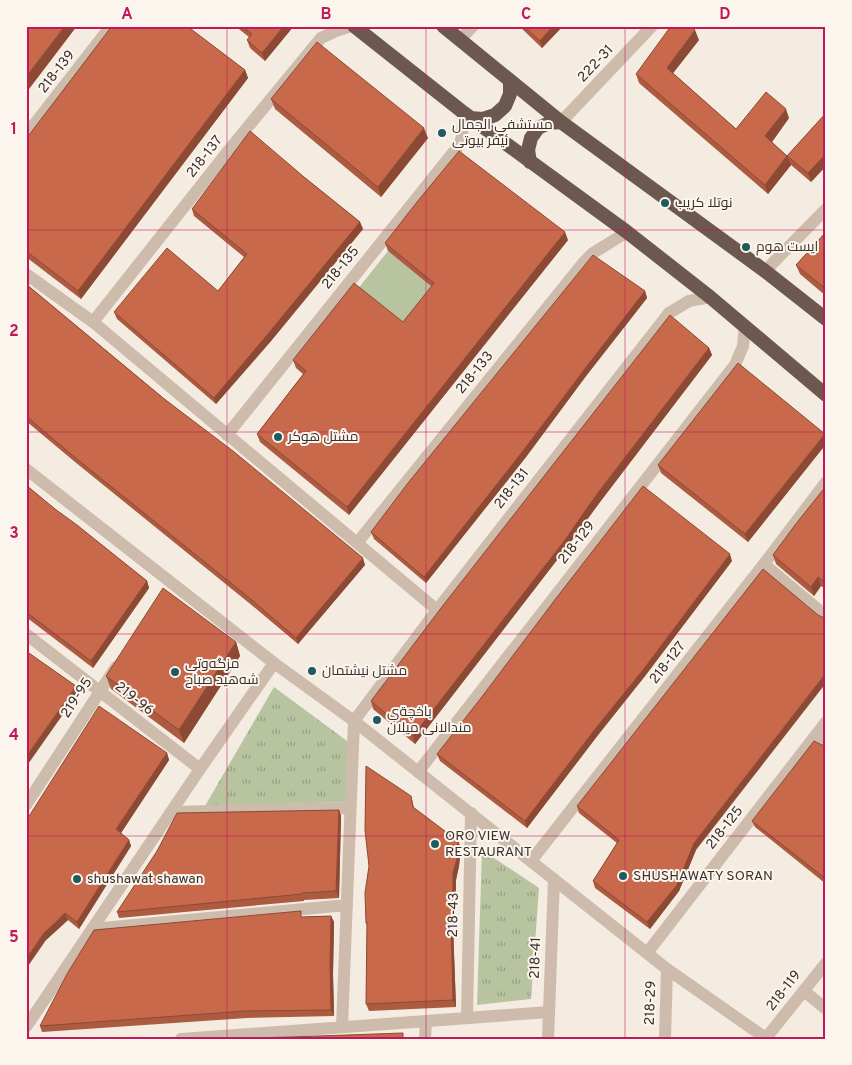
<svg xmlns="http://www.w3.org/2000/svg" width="852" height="1065" viewBox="0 0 852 1065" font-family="Overpass,Cairo,sans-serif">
<defs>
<pattern id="grass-tufts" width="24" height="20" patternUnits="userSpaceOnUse" patternTransform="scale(1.25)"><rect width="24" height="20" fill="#b8c4a0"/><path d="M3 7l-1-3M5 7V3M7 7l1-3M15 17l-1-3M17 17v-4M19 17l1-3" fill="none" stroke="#97a083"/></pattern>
</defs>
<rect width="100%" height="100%" fill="#f4ebe1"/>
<path fill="url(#grass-tufts)" d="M274,687l73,54 4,61 -146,4z
M482,850l57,38 -8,111 -54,6z"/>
<path fill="#b8c4a0" d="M388,251l49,40 -31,39 -49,-40z"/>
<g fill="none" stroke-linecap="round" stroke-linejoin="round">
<path stroke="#cdbbac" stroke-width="12" d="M460,40l13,-14
M561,122l91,-96
M26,135l85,-109
M765,271l61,-62
M26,274l67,48 344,288
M93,322l140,-177 88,-107 15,-7 15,-5
M227,435l233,-291 2,-8 2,-23
M357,543l227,-281 9,-9 34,-21
M764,564l62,52
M26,634l174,135
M815,736l11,8
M418,772l317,-407 8,-19 2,-20
M26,805l90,-138
M171,812l179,-4
M531,861l233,-297 62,-82
M92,929l255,-24
M647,953l179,-231
M804,991l22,18
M467,1018l4,-205
M342,1027l12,-306 83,-111 232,-297 20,-12 21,-4
M766,1038l60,-75
M181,1039l368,-27
M425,1039l1,-18
M548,1039l6,-160
M665,1039l2,-70"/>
<path stroke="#cdbbac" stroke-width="12" d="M26,469l248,194 80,58 313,248 100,70
M26,1027l174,-258 74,-106"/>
<path stroke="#6c584f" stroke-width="14" d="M354,26l110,87 163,119 83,65 116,98
M443,26l118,96 204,149 61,48
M470,118l13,1 12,-4 10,-9 5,-12v-13
M530,162l-2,-12 3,-12 7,-10 11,-5 12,-1"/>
</g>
<path fill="#ac5a40" d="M235,26h58v1l-28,34 -15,-13 -3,-8 2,-3z
M519,26h44l-21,22z
M699,40l-26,33 63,56 53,-11 -17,24 15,14 39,-43v53l-15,16 -20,-17 -23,29 -129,-111 -3,-9z
M245,70l3,8 -167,221 -55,-42v-118z
M271,99l157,39 -47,59 -106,-88z
M304,177l56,45 3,7 -92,112 -55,63 -99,-85 -3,-7 104,-21 26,-34 -50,-41 -2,-7z
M826,232v64l-26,-22 -4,-9z
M568,240l-219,275 -89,-73 -3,-8 46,-60 -7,-6 -3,-8 110,-38 29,-35 -44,-36 -3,-8z
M26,284l339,281 -67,79 -44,-37 -179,-145 -49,-41z
M645,291l2,7 -61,78 -60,81 -100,126 -52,-44 -3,-7z
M709,348l3,7 -112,147 -33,45 -152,197 -42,-35 -2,-8z
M825,434l1,10 -78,98 -87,-69 -3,-8z
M26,485l29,24 92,72 2,7 -56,80 -67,-51z
M826,486v103l-5,-3 -7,10 -38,-32 -3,-9z
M732,561l-87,115 -47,59 -71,93 -87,-67 -3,-7z
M236,642l4,14 -56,87 -73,-54 -5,-13z
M822,745h4v139l-71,-57 -3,-6z
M167,753l2,7 -48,73 8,7 2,6 -52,83 -11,-9 -22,20z
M411,796l3,12 44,33 3,7 -2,18 -3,14 -1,46h-2l3,81 -87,4 -3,-7 1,-78 -1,-3z
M577,806l119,44 -17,41 -29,38 -55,-41 -2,-7 24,-38 -38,-30z
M339,810l2,6 -2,82 -35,2v1l-185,17 -2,-6z
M331,916l3,6 -1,52 1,42 -87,2 -205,14 -2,-6 263,-109z"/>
<path fill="#8c4a34" d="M65,26h12l-51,67v-16z
M284,26h9v1l-28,34 -3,-8z
M553,26h10l-21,22 -2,-7z
M695,30l4,10 -29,37 -3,-9z
M245,70l3,8 -167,221 -3,-8z
M786,109l3,9 -20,28 -4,-10z
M424,128l4,10 -47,59 -3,-10z
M826,154v12l-15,16 -3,-9z
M787,156l4,9 -23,29 -3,-9z
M360,222l3,7 -92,112 -55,63 -2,-6z
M565,232l3,8 -219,275 -2,-8z
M645,291l2,7 -61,78 -60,81 -100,126 -2,-6z
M709,348l3,7 -112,147 -33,45 -152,197 -2,-8z
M825,434l1,10 -78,98 -3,-8z
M730,554l2,7 -87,115 -47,59 -71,93 -2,-7z
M363,558l2,7 -67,79 -2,-6z
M818,577l3,9 -7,10 -3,-9z
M147,581l2,7 -56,80 -2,-7z
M236,642l4,14 -56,87 -5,-13z
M826,673v10l-130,167 -17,41 -29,38 -3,-7 47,-79z
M76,686l2,7 -52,74v-10z
M167,753l2,7 -50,76 -3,-7z
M339,810l2,6 -2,82 -3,-7z
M129,840l2,6 -52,83 -2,-7z
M458,841l3,7 -2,18 -3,14 -1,46 -2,-7v-46z
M65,913l3,7 -22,20 -20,29v-10l18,-26z
M331,916l3,6 -1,52 1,42 -3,-6 -1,-43z
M451,919l2,7 3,81 -3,-7z"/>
<path fill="#c8694b" stroke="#8c4a34" d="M26,26h39l-39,51z
M112,26h75l58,44 -167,221 -52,-40v-112z
M242,26h42l-22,27 -15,-13 5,-6z
M524,26h29l-13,15z
M671,26h19l5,4 -28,38 69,61 30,-37 20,17 -21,27 22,20 -22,29 -129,-111z
M317,42l107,86 -46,59 -107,-88z
M826,113v41l-18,19 -21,-17z
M250,131l54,46 56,45 -92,112 -54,64 -100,-86 53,-64 51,43 29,-37 -55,-45z
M459,151l106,81 -218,275 -90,-73 49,-63 -13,-11 61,-77 49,39 31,-39 -49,-40 32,-41z
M826,232v57l-30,-24z
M593,255l52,36 -61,79 -61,81 -99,126 -53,-45 37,-49z
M26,284l137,114 70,53 130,107 -67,80 -44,-38 -180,-145 -46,-39z
M670,315l39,33 -112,146 -32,46 -152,196 -42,-35 70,-93z
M738,363l87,71 -80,100 -87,-69z
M26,485l29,24 22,16 70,56 -56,80 -65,-49z
M643,486l87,68 -87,116 -47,58 -71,93 -88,-67 44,-56 73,-97z
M826,486v97l-8,-6 -7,10 -38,-32 22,-30z
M763,569l55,46 4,2h4v56l-132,170 -17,42 -30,37 -54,-41 26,-41 -42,-34z
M163,588l73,54 -57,88 -73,-54z
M26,651l50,35 -50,71z
M99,706l68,47 -51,76 13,11 -52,82 -12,-9 -21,20 -18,26v-138z
M814,741l8,4h4v134l-74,-58z
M366,766l45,30 2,11 45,34 -1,18 -4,14v46h-2l2,81 -87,4 1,-82 -1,1 -1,-30 4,-27 -4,-36z
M339,810l-3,81 -34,2v1l-185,18 40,-61 20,-38z
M301,911v6l30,-1 -1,51 1,43 -86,1 -205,15 27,-52 27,-44z
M403,1033v6h-203l90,-2z"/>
<path fill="none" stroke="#c2185b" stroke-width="1" stroke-opacity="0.55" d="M227,26v1013M426,26v1013M625,26v1013M26,230h800M26,432h800M26,634h800M26,836h800"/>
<g fill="#1f5a5e" stroke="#fbf5ee" stroke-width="2">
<circle cx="442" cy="133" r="5"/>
<circle cx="665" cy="203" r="5"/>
<circle cx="746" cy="247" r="5"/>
<circle cx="278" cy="437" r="5"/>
<circle cx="312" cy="671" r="5"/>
<circle cx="175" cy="672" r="5"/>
<circle cx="377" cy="720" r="5"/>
<circle cx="435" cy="844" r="5"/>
<circle cx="623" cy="876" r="5"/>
<circle cx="77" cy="879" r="5"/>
</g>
<g text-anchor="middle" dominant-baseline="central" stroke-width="4" stroke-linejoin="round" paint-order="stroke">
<g font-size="14" fill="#3b302b" stroke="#fbf5ee">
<text transform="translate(596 64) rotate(-47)">222-31</text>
<text transform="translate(57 72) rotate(-52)">218-139</text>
<text transform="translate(205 157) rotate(-52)">218-137</text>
<text transform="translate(341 268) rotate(-51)">218-135</text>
<text transform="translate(475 373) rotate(-51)">218-133</text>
<text transform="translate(512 489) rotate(-52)">218-131</text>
<text transform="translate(577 543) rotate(-52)">218-129</text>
<text transform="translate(668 663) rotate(-52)">218-127</text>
<text transform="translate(77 698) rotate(-57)">219-95</text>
<text transform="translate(134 699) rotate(38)">219-96</text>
<text transform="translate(725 828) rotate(-52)">218-125</text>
<text transform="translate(454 915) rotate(-89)">218-43</text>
<text transform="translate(536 958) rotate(-88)">218-41</text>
<text transform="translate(784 991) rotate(-52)">218-119</text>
<text transform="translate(651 1003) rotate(-88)">218-29</text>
</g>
<g font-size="14" fill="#3b302b" stroke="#fbf5ee" text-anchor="start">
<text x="452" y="125">مستشفى الجمال<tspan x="452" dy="16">ئیفر بیوتی</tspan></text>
<text x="675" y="203">نوتلا كريب</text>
<text x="756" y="247">ايست هوم</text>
<text x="288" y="437">مشتل هوكر</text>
<text x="185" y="664">مزگه‌وتی<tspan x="185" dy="16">شه‌هید صباح</tspan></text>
<text x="322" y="671">مشتل نيشتمان</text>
<text x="387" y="712">باخچةي<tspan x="387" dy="16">مندالانى ميلان</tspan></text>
<text x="445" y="836">ORO VIEW<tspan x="445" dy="16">RESTAURANT</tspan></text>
<text x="633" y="876">SHUSHAWATY SORAN</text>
<text x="87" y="879">shushawat shawan</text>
</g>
</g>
<rect width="852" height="1065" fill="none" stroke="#fbf5ee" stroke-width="55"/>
<rect x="28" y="28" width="796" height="1010" fill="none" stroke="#c2185b" stroke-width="2"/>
<g font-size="16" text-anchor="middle" font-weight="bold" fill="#c2185b">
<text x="127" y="19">A</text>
<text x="326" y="19">B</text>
<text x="526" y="19">C</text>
<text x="725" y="19">D</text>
<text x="14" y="134">1</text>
<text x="14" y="336">2</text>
<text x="14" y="538">3</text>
<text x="14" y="740">4</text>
<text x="14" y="942">5</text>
</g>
</svg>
